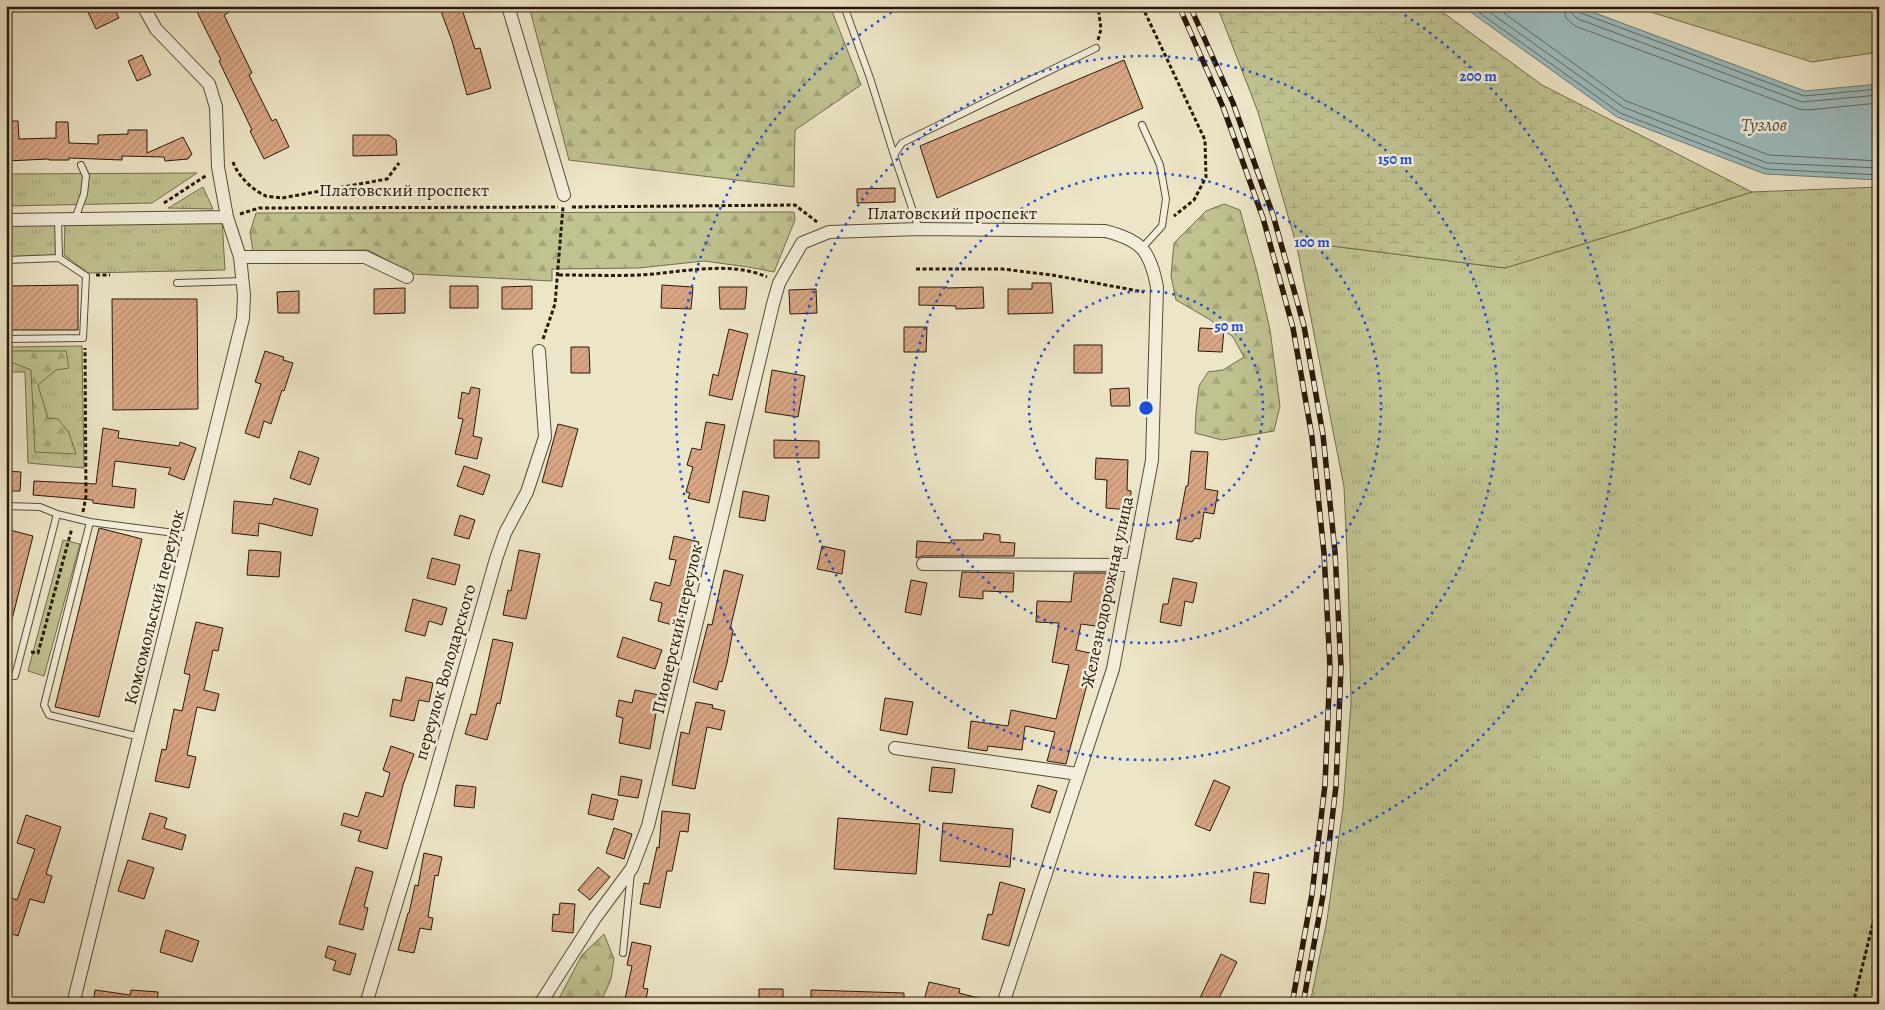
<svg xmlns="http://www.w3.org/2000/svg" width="1885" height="1010" viewBox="0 0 1885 1010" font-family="Alegreya,serif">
<defs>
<pattern id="grass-tufts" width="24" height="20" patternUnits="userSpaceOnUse" patternTransform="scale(1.25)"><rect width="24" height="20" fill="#c0c290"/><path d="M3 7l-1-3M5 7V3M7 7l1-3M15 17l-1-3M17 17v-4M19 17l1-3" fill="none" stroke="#a5a67b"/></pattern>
<pattern id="forest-firs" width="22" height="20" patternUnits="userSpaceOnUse" patternTransform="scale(1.25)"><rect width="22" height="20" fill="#c0c290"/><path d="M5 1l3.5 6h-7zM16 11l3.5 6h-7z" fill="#a5a67b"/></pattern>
<pattern id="wetland-marsh" width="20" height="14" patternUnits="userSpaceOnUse" patternTransform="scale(1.25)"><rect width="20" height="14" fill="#c0c290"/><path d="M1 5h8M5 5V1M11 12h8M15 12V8" fill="none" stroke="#a5a67b"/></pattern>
<pattern id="building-hatch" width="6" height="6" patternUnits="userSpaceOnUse" patternTransform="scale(1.25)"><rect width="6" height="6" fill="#daa785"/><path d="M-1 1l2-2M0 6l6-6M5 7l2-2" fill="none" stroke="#bb8f72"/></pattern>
</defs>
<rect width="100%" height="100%" fill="#ede5c7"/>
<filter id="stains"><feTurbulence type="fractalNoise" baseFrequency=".004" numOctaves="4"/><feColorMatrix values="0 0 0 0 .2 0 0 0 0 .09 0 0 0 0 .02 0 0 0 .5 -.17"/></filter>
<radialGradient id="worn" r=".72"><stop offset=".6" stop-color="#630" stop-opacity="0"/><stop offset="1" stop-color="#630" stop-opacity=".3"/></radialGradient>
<path fill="url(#grass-tufts)" stroke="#746d4c" d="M1631,6h248v46l-67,10z
M197,173l-45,30 -146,3v-32z
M203,187l10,22 -45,-1 2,-1z
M1879,187v817h-569l17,-84 16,-112 8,-104 -3,-130 -4,-87 -47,-240 35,-1 173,22 247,-76z
M222,219l3,51 -137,3 -24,-18 1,-33z
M55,221l1,35 -50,1v-35z
M82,346l2,122 -56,-5 -3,-91h-19v-25z"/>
<path fill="url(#forest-firs)" stroke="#746d4c" d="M529,6h301l31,79 -66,45 -1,57 -225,-27z
M1224,204l16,6 17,62 13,58 10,76 -6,25 -52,9 -27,-7 1,-21 3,-26 9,-14 15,-2 21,-13 -11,-20 -24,-18 -33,-19 -5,-24 3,-33 32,-32z
M794,212l1,8 -21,52 -26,-5 -44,-6 -65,7 -87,1v12l-139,-7 -45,-24 -115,1 -3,-19 6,-19z
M6,351h60l3,17 -13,2 -18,15 10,33 10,1 11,14 7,21 -41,-2 -4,-82 -25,-10z
M604,934l10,25 -3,20 -11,25h-44l26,-49z"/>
<path fill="url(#wetland-marsh)" stroke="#746d4c" d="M1217,6h217l108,79 210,107 -247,76 -173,-22 -35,1 -39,-135z"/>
<path fill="#c0c290" stroke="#746d4c" d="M63,540l17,4 -36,132 -16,-5z"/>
<path fill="#9dbdbf" stroke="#6e7b76" d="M1462,6h114l229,85 74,-7v96l-114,-6 -148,-57z"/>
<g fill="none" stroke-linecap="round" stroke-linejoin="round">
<path stroke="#626a64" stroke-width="1" d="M1470,6l150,107 146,56 113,6
M1481,6l142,101 144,56 112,5
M1494,6l132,95 143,54 110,6
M1563,6l3,12 9,8 224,83 8,1 72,-7
M1570,6l2,8 6,5 224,83 77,-7
M1577,6v4l4,3 223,83 75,-7"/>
</g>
<path fill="url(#building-hatch)" stroke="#281809" d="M85,6h28l6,12 -23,11z
M194,6h47l-17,9 28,58 -3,2 23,46 4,-2 13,28 -25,12 -14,-28 2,-1 -33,-69 2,-1z
M439,6h22l14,43 5,-1 11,40 -24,7 -15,-54z
M142,55l9,20 -14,6 -9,-20z
M1124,60l19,48 -206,90 -17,-52z
M6,121h12l1,18 37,-1v-16h12l1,21 29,1v-9l30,-1v-4h19v23l36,-16 9,17 -4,5 -23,2 -1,-4 -42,-1v4l-53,-2v2h-20v-1l-43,2z
M353,135h36l7,5 1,15 -44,1z
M895,188v14l-38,1v-14z
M1032,283h19l2,30 -45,1v-25h24z
M78,285v45h-72v-44z
M662,285l31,2 -2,22 -30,-1z
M450,286h28v22h-28z
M532,286v23h-30v-22z
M719,287h28l-2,22h-25z
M919,287h28v1l36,-1 1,21 -28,1v-3l-37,-1z
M405,288v25l-31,1v-25z
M816,289l1,24 -27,1 -1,-24z
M299,291v22h-21l-1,-21z
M112,299h85l1,110 -85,1z
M904,327h23l-1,25h-22z
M1200,328l24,1 -2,23 -24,-1z
M729,329l19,5 -16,66 -23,-5 4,-21 5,2z
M1074,345h28v28h-28z
M571,347h18l1,26h-19z
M265,351l19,6 -1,3 10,3 -9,28 -2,-1 -11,34 -7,-3 -5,17 -14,-5 16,-49 -6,-2z
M772,370l33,6 -7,41 -33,-5z
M471,387l9,2 -7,47 9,2 -5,21 -22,-5 8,-35 -5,-1 4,-26 7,2z
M1129,388l1,18h-19l-1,-17z
M706,422l19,3 -16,78 -21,-5 2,-5 -4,-1 7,-25 -6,-2 5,-17 9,2z
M558,424l20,5 -16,58 -20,-5z
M103,428l16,3 -1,7 61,8 1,-4 16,6 -12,32 -16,-6 3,-6 -56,-7 -3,25 24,3 -2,19 -41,-5v-3l-60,-5 1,-14 62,3z
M774,440l45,1v17h-45z
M299,451l20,7 -9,27 -20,-7z
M1191,451l17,1 -3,37 13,2 -4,23 -10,-2 -4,27 -5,-1 -3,4 -16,-3 10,-53h2z
M1096,458l32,2 -1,30 4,1 -1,19 -24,-2 1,-28 -12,-1z
M464,466l26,9 -7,20 -26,-9z
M6,471l15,1 -1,19h-14z
M743,491l26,5 -4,25 -26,-4z
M274,498l44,11 -6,27 -53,-13 -1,13 -26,-3 2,-32 38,4z
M460,515l15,5 -6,19 -15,-4z
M99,528l43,11 -43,178 -44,-10z
M6,529l27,7 -22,87 -5,-1z
M984,533l16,2v7l15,1 -1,13h-91l-7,2 1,-17 34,2v-3h32z
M674,536l25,6 -19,85 -22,-6 4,-18 -12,-3 5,-18 15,4 6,-26 -7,-1z
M822,546l23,5 -3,23 -25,-5z
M249,550l32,2 -2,25 -32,-2z
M519,550l21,4 -14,65 -23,-4 5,-25 3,1z
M432,558l28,7 -5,20 -28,-7z
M724,570l19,5 -13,54 3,1 -6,33 -5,19 -3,-1 -2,9 -24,-8 15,-58 4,1z
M962,572l52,1 -1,19 -30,-1v8l-24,-2z
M1074,573h34l-4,34h2l-3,20 -22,-3 -5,26 19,4 -29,110 -19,-3 8,-29 -30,-6 -3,24 -34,-4 -1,5 -19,-3 3,-27 37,5 3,-16 45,9 13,-54 -17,-3 7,-39 -23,-1 1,-21 34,1z
M1173,578l24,5 -4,20 -8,-2 -4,25 -21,-4 3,-18h5z
M911,580l16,3 -6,32 -16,-3z
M413,599l34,9 -5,17 -13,-4 -4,15 -20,-5z
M196,622l27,6 -5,23 -5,-1 -9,40 15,4 -4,17 -18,-4 -10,48 9,2 -7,31 -34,-7 7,-32 4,1 8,-41 8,2 8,-36 -6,-2z
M623,637l39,13 -7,19 -38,-12z
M493,639l20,4 -13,61 -3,-1 -10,37 -22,-6 6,-20 5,1z
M406,677l27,6 -4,19 -10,-2 -5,21 -24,-5 3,-17 8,2z
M635,690l24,5 -9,54 -31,-6 4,-25 -7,-2 3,-16 13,3z
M885,698l28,4 -6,33 -27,-5z
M696,702l17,3 -1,3 13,3 -4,19 -14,-3 -12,62 -23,-4 9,-53 8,2z
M391,746l23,8 -11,31 -16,64 -29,-8 3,-10 -20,-6 3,-12 14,4 8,-25 17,5 7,-24 -7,-3z
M932,767l23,2 -3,24 -23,-2z
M621,776l21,4 -4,18 -20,-3z
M1214,780l16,7 -20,44 -15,-6z
M456,785l20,2 -2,21 -20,-2z
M1038,785l19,6 -7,22 -19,-6z
M592,794l26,6 -5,20 -25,-6z
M662,811l28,3 -2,18 -8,-1 -8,40h-5l-7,37 -20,-4 4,-21 5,1 8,-37 2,1z
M150,813l17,5 -3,10 22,7 -4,15 -40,-11z
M26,815l35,12 -15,47 6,2 -8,27 -14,-4 -12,37 -12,-4v-8l4,-11 -4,-1v-16l11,4 18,-51 -18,-6z
M838,818l82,6 -4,50 -82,-5z
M943,823l70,6 -3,38 -70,-6z
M614,828l18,6 -8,25 -18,-6z
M424,853l18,4 -4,19 -3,-1 -7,42 5,1 -2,12 -11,-2 -6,25 -16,-3 10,-37h1l6,-28 3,1z
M128,860l26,8 -10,31 -26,-8z
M356,867l17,5 -9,35 4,1 -5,22 -24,-6z
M598,867l12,10 -20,23 -12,-10z
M1254,872l15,2 -4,30 -15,-2z
M1000,882l25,7 -16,57 -27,-7 6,-25 4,1z
M560,903l15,1 -2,29 -21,-2 1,-17 6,1z
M166,930l33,11 -7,21 -32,-10z
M632,942l19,4 -8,42 5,1 -3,15h-21l8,-38 -5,-1z
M328,946l28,8 -6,21 -17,-5 3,-9 -11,-4z
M1221,954l16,8 -21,42h-19z
M929,982l31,7 -1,4 27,7 -1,4h-62z
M759,989h24v15h-24z
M95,990l35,5 1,-5 27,2 -1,12h-64z
M811,990l93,3v11h-93z"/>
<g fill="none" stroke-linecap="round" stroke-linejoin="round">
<defs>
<path id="service" d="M844,6l26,72 24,77
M75,219l9,-25 2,-18 -5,-11
M919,229l-25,-74 8,-12 194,-95
M1142,248l20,-22 4,-27 -6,-34 -18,-40
M6,260l53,-2 -1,-39
M177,283l66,-2
M6,339l77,-1 3,-62 -27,-18
M6,506l34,1 17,7 33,8 100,13
M90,522l-46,183 5,10 91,22
M6,675l9,1 42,-162
M623,953l8,-81"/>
<path id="minor" d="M508,6l56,189
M6,220l221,-3
M240,257h125l42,20
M923,564l209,1
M895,748l183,26
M73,1004l170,-686 1,-23 -4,-38 -13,-40 -9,-50 -2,-60 -7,-23 -53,-55 -13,-23
M366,1004l64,-212 66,-233 9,-26 22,-41 18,-55 -6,-86
M540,1004l55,-86 37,-50 16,-42 125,-522 6,-21 23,-40 27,-11 90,-3 186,2c36,9 45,19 52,56l-5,173 -39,209 -110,335"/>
</defs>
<use href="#service" stroke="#594b38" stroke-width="8"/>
<use href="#minor" stroke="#594b38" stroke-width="14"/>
<path stroke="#281809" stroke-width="3" stroke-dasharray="4 2.5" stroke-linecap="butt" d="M1142,6l63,134 1,37 -12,23 -20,16
M1098,40l3,-11 -3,-23
M233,162c5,14 19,28 33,34 5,1 11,1 16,2l105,-19 12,-16
M164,203l43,-28
M572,207l223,-2 22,17
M240,214l19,-6 299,-1
M916,269h86l50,6 92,17
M96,275h14
M559,275c27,0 54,1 81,0 39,-2 90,-15 127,2
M543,339l12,-35 8,-97
M83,512l3,-16 -1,-148
M31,652l7,1 34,-125
M1853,1004l26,-105"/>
<use href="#service" stroke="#f3eedb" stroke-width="6"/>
<use href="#minor" stroke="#f3eedb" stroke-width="12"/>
<defs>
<path id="rail" d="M1179,6l44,101 40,111 30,110 19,109 12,116 6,114 -5,118 -13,109 -20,110
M1190,6l43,97 40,112 31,111 19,109 12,117 6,115 -5,119 -13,109 -20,109"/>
</defs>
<use href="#rail" stroke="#281809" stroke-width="5.5"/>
<use href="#rail" stroke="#f3eedb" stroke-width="4" stroke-dasharray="11" stroke-linecap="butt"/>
</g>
<g fill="none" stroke="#1d4ed8" stroke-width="2.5" stroke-dasharray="2.5 5">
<circle cx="1146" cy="408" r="117"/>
<circle cx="1146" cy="408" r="235"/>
<circle cx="1146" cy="408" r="352"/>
<path d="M1392 7A470 470 0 1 1 900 7"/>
</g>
<g text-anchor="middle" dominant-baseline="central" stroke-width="5" stroke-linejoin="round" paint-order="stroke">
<g font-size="18" fill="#281809" stroke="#f3eedb">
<text x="404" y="190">Платовский проспект</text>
<text x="952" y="213">Платовский проспект</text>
<text transform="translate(1107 592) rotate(-78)">Железнодорожная улица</text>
<text transform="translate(154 607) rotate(-76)">Комсомольский переулок</text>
<text transform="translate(677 629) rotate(-77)">Пионерский переулок</text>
<text transform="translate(445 672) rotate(-74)">переулок Володарского</text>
</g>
<g font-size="19" font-style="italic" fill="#515249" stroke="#f3eedb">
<text x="1764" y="125">Тузлов</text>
</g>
</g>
<circle cx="1146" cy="408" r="8" fill="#1d4ed8" stroke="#f3eedb" stroke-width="2.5"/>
<g font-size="15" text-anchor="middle" font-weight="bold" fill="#1d4ed8" stroke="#f3eedb" stroke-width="5" stroke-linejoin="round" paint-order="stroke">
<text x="1478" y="81">200 m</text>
<text x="1395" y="164">150 m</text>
<text x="1312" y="247">100 m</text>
<text x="1229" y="331">50 m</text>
</g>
<rect width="1885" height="1010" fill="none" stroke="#ede5c7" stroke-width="25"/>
<rect x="8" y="8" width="1870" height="995" fill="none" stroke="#281809" stroke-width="2.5"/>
<rect x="12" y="12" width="1860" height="985" fill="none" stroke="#281809"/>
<rect width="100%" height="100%" filter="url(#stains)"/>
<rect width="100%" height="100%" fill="url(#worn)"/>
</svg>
